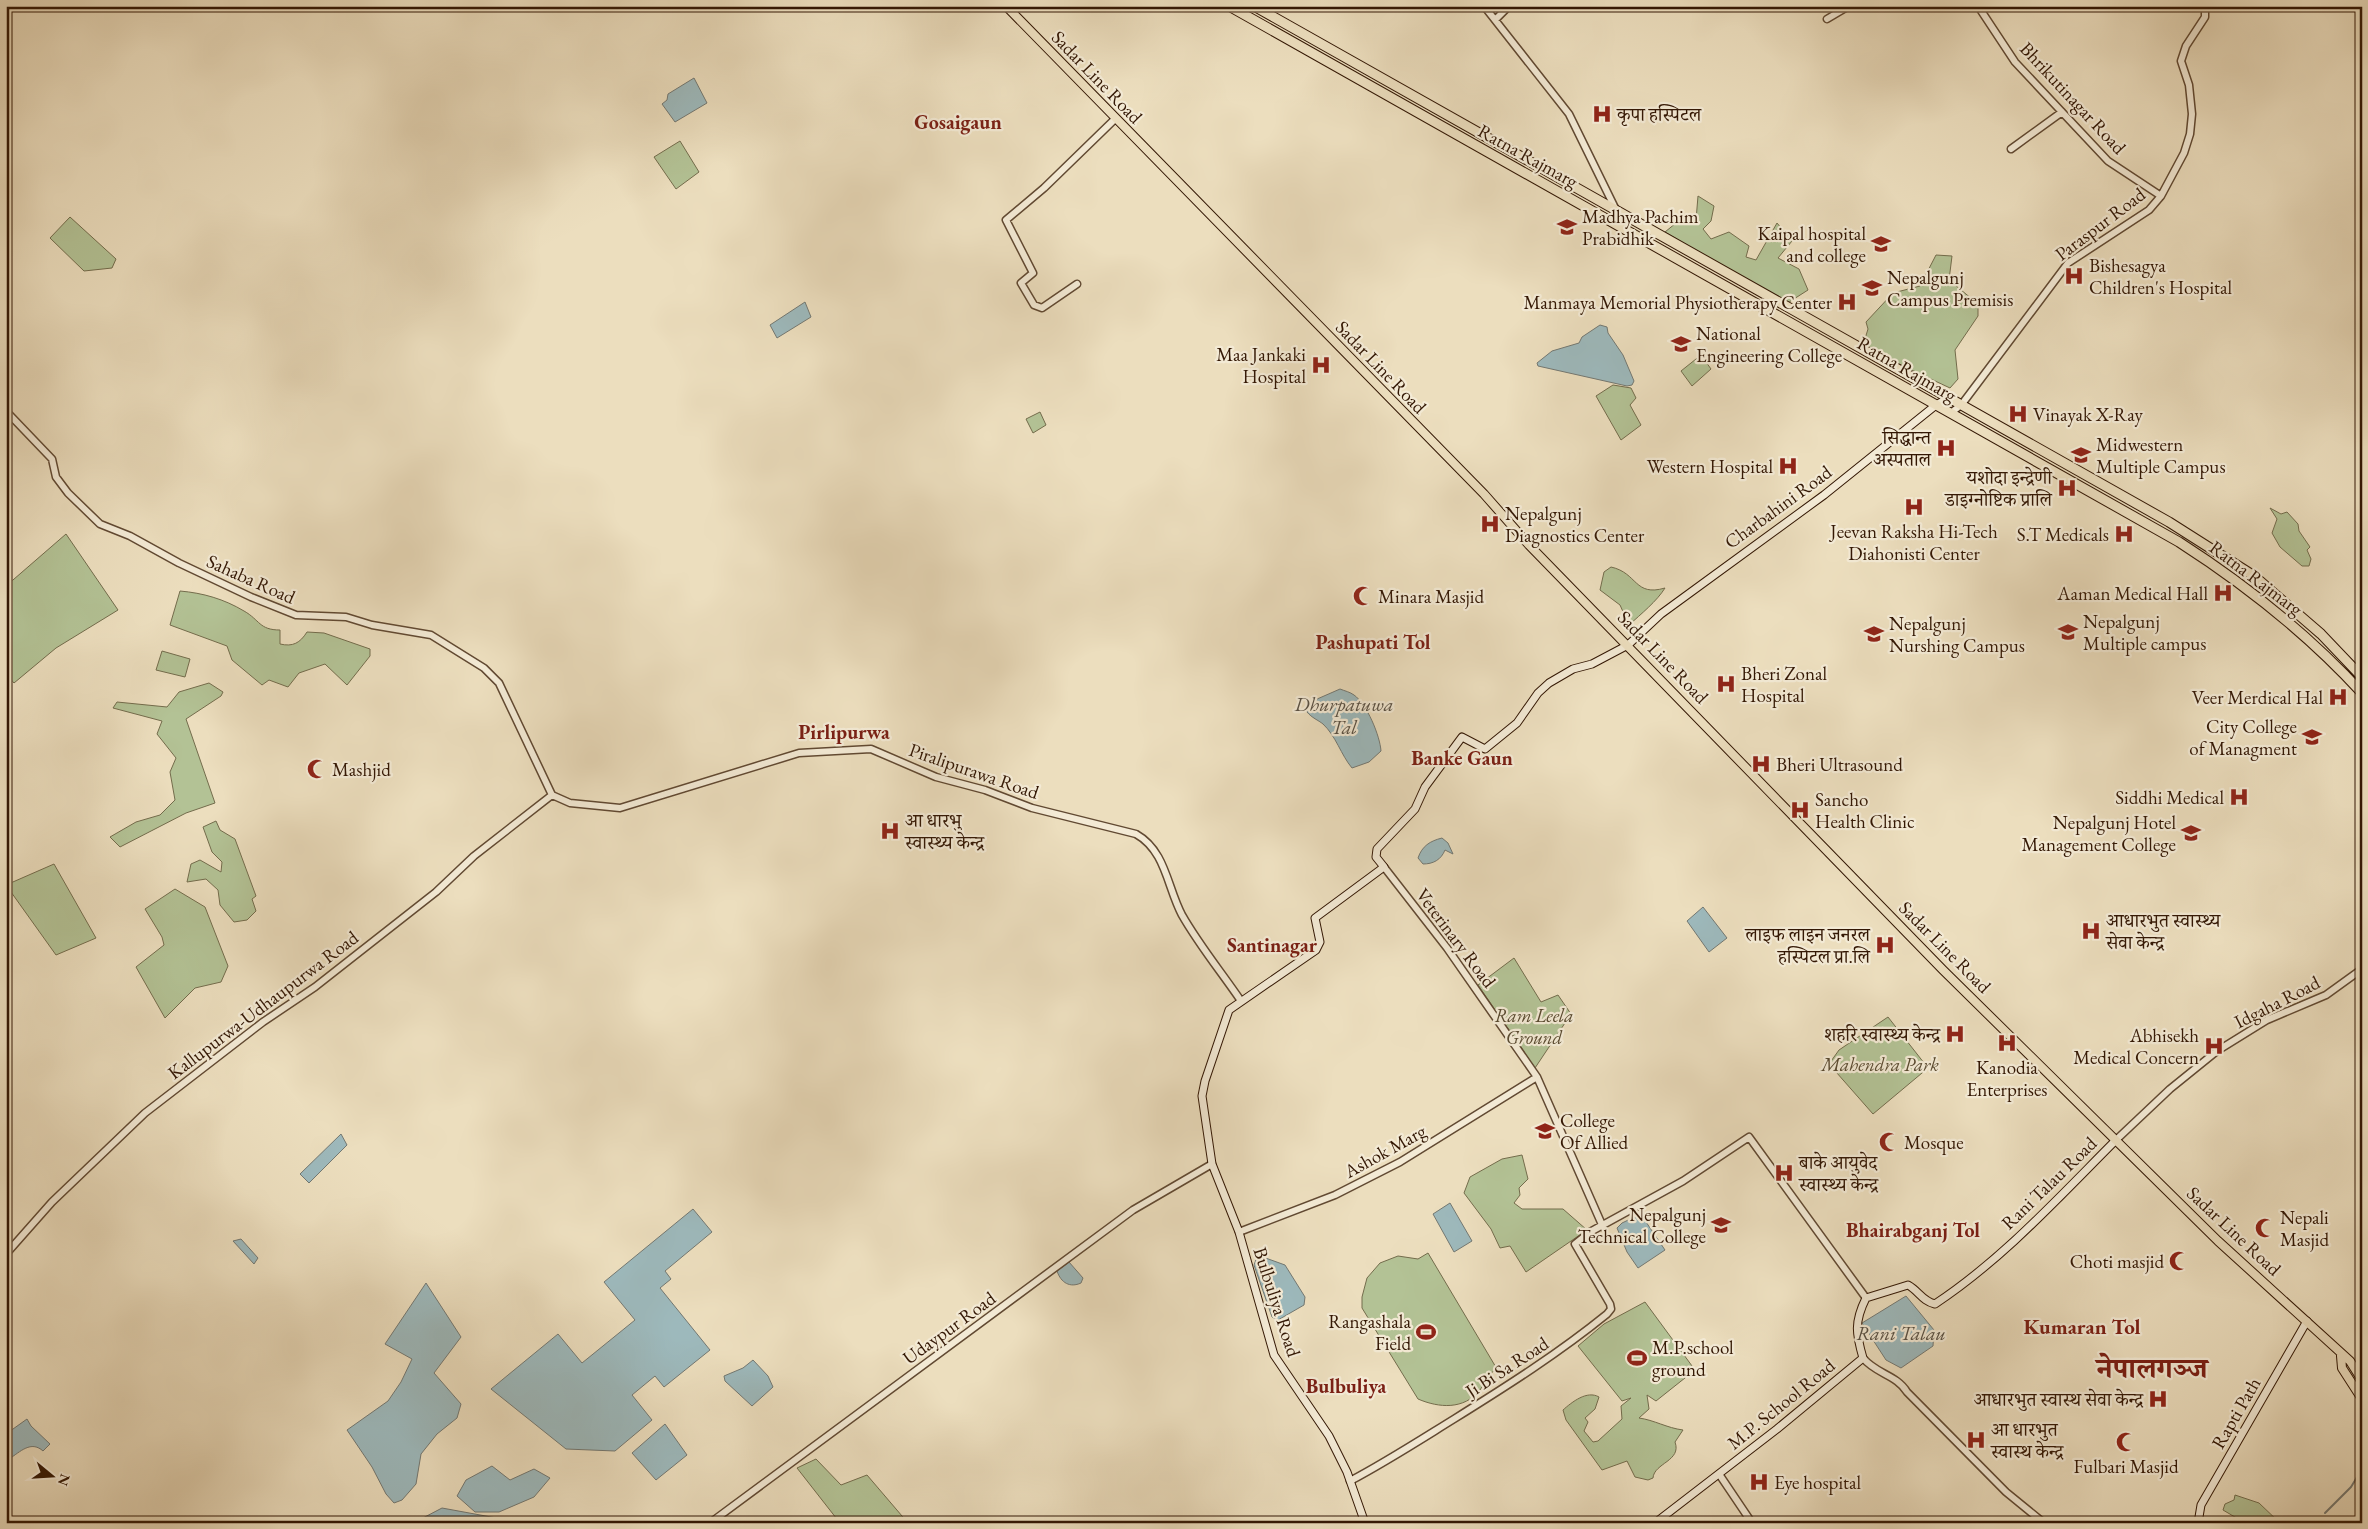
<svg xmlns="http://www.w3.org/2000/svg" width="2368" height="1529" viewBox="0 0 2368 1529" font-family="'EB Garamond','Noto Serif Devanagari',serif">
<rect width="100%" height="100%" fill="#ecdebe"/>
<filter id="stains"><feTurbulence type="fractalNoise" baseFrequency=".004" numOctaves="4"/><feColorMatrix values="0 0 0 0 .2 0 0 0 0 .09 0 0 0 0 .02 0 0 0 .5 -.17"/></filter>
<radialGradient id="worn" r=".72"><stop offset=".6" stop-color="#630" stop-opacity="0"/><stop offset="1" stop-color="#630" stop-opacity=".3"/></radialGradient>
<path fill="#b3c295" stroke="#736c4c" d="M680,141l19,31 -23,17 -22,-32z
M1698,196l16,10 -3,15 -8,8 8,10 18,-7 20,14 -3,11 10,3 21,-37 15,18 -14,17 21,11 9,21 -22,14 -121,-72 11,-9 20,-3z
M70,217l46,42 -4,9 -28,3 -34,-33z
M1936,255l16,1 -3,24 29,24v12l-23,34 3,29 -8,9 -81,-38 -5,-8 4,-13 -2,-7 27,-29 27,-7z
M1701,355l10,14 -19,17 -11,-15z
M1613,385l18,3 5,10 -6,7 11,20 -20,15 -25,-44z
M1040,412l6,13 -13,8 -7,-14z
M2270,508l11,6 6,-2 11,12 1,7 11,16 -3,3 4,9 -2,7h-7l-22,-19 -8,-14 5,-14z
M66,534l52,76 -62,38 -42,35 -8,-9v-88z
M1611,567c27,6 23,30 54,21 -8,13 -24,26 -36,37l-9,-20 -20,-15 4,-18z
M180,591c23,2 44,8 64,20 16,9 15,19 36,19v14c13,3 20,-1 27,-12l17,1 46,16v7l-23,29 -22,-21 -26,9 -11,14 -19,-7 -7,5 -30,-25 -5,-14 -57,-21z
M162,651l28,8 -5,18 -29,-7z
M209,683l14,9 -2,4 -35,23 29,84 -29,10 -66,34 -10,-10 26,-15 24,-7 15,-15 -5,-28 6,-14 -19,-24 5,-13 -49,-13 4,-6 50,5 12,-15z
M216,821l4,9 15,9 21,57 -4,3 4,12 -9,9 -13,2 -14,-17 -2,-15 -12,-11 -19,3 4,-18 9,-4 21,12 1,-10 -10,-10 -9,-25z
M54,864l42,74 -40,17 -50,-70z
M175,889l30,18 23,59 -7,16 -26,6 -30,30 -29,-51 28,-22 -2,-8 -17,-28z
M1514,958l27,44 17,-7 13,19 -36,54 -57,-83z
M1888,1017l40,51 -55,46 -44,-50 10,-14z
M1522,1155l6,24 -9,9 1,7 -6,8 8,6h41l24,21 -61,42 -16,-26 -10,2 -9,-19 -27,-36 6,-16 32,-18z
M1428,1253l69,116c-12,7 -10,11 -17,21 -16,20 -41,18 -62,9l-56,-91v-11l5,-19 13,-15 18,-7 20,3z
M1645,1302l50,68 -39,31 -9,-6 2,14 -10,9c15,2 28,10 44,12l-8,12c7,19 -21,21 -22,36l-5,2 -13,-3 -8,-16 -25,9 -36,-50 -3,-10c9,-8 24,-20 36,-13l-4,12 -10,9 3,4 -4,9 9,11 5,-1 24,-22 -1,-13 10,-8 -9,3 -44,-55 26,-22z
M816,1459l25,26 26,-10 41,48h-68l-43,-55z
M2235,1495l24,8 21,20h9h-44l-22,-13 2,-6 9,-4z"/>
<path fill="#9db9bc" stroke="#737872" d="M694,78l13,25 -32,19 -13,-18 5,-4 1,-6z
M805,302l6,15 -34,21 -7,-13z
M1600,325l7,2 1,6 15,22 11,26 -2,4 -5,1 -89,-20 -1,-3 15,-12 27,-8 3,-6z
M1340,689c5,2 10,3 14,6 13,9 26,41 27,56l-12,11 -17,6c-11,-13 -16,-32 -29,-44 -5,-4 -11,-6 -16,-12l1,-9z
M1442,838l6,5 5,11 -8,-4c-4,10 -12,14 -22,14l-5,-6c4,-12 12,-17 24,-20z
M1703,907l24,31 -18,14 -22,-31z
M341,1134l6,11 -38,38 -9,-9z
M1450,1203l22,38 -18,11 -21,-38z
M693,1209l19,23 -47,39 6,8 -11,9 50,62 -46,37 -9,-11 -23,19 20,25 -37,31 -49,-2 -75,-60 67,-55 24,29 53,-43 -31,-38z
M1643,1213l1,6 21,31 -27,18 -11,-16 -10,-24 5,-5z
M241,1239l17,19 -4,6 -21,-23z
M1260,1256l25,9 20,32 -1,8 -26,15 -6,-3 -18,-52 3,-8z
M1069,1262l14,16 -2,5c-11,5 -20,0 -24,-12z
M426,1283l35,54 -27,36 27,31 -4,14 -20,16 -16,20 -5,30 -14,16 -8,3 -8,-9 -14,-27 -25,-37 41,-29 13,-19 11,-23 -27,-15z
M1906,1296l28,34 -1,16 -32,22 -15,-8 -24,-37z
M753,1360l15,16 5,11 -21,19 -27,-25 -1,-5 19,-8z
M27,1419l4,7 19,18 -7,7c-11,-10 -21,-1 -31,6l-6,-8v-15z
M665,1424l22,31 -31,25 -24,-27z
M492,1466l18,14 24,-11 16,9 -16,19 -35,15h-24l-18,-16 9,-16z
M442,1508l60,11 3,4h-81l-3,-4z"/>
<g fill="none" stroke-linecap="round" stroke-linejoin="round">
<path stroke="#737872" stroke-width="2" d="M2325,1513l26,-26 11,-18
M2317,1523l2,-3"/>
<defs>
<path id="tertiary" d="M1484,6l85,108 47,96
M1978,6l37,56 93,99 53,35
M1827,19l22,-13
M1495,20l14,-14
M2011,149l51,-37
M1077,284l-35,24 -8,-3 -13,-22 12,-10 -27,-53 38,-32 71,-69
M6,411l46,48 4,18 12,16 32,31 30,12 49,27 72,34 45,18 50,2 26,8 59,10 53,33 15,15 53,112
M1951,413l11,-9 106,-141 81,-53 12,-14 23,-43 6,-19 2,-20 -3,-29 -8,-24 5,-15 19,-29v-11
M552,795l18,8 50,5 179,-55 72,-4 65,28 49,13 47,18 104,26c30,17 31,53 46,81 17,30 40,58 59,86
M1384,867l63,81 90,129 66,150
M2116,1140l54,-51 47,-38 50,-31 59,-25 36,-26
M1239,1232l96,-37 65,-33 137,-85
M6,1254l46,-52 93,-89 118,-91 52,-35 121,-95 38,-36 78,-61
M1863,1358c13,16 34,17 44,34l99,100 38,31
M1719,1474l33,49
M1350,1481c36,-19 70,-41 104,-62 53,-33 105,-66 153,-105l4,-5 -1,-5 -35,-60 15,-12 93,-51 66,-44 117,161
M710,1523l423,-313 79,-46"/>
<path id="secondary" d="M1365,1523l-18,-51 -18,-36 -55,-81 -35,-123 -27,-68 -10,-68 3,-15 24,-71 87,-60 4,-8 -5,-24 69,-51 -8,-10 1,-8 38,-40 10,-22 37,-50 23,12 32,-26 21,-30 11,-10 24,-14 19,-5 36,-19 33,-31 163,-119 112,-90 14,-8
M1655,1523l122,-94 86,-71c-7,-24 -9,-36 3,-60l42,-13c11,6 14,16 27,19 68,-45 124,-107 181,-164
M2198,1523l3,-18 106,-184"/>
<path id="primary" d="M1006,6l478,488 45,51 414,425 275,271 132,120 12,19
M2341,1356l1,12 20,31"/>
<path id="trunk" d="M1229,6l950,536c67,43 128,91 183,151
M1254,6l915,516 85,54 67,58 41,43"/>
</defs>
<use href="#tertiary" stroke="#614932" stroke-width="9"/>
<use href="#secondary" stroke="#331704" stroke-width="9"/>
<use href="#primary" stroke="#331704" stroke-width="10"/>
<use href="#trunk" stroke="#331704" stroke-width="11"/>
<use href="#tertiary" stroke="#f3ead5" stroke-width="6"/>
<use href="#secondary" stroke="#f3ead5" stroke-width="7"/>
<use href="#primary" stroke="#ecdebe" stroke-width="8"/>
<use href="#trunk" stroke="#ecdebe" stroke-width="9"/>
</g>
<defs>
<symbol id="hospital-bare" viewBox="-9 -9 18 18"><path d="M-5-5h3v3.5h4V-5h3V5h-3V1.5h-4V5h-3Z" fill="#8f2418" stroke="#f3ead5" stroke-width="2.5" paint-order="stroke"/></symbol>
<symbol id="university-bare" viewBox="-9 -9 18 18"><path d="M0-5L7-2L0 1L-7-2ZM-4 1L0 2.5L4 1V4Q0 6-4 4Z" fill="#8f2418" stroke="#f3ead5" stroke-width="2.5" paint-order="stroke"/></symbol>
<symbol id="mosque-bare" viewBox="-9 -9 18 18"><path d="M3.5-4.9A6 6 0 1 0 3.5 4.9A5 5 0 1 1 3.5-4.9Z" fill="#8f2418" stroke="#f3ead5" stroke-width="2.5" paint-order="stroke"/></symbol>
<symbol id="stadium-bare" viewBox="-9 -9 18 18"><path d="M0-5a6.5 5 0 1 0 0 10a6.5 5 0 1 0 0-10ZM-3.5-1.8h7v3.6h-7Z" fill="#8f2418" stroke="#f3ead5" stroke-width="2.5" paint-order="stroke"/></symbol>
</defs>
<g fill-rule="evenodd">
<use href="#hospital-bare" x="1588" y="100" width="28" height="28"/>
<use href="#university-bare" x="1553" y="213" width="28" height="28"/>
<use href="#university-bare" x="1867" y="230" width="28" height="28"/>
<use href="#hospital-bare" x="2060" y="262" width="28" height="28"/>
<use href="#university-bare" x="1858" y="274" width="28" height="28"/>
<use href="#hospital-bare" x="1833" y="288" width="28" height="28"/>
<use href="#university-bare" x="1667" y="330" width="28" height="28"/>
<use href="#hospital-bare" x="1307" y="351" width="28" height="28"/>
<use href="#hospital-bare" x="2004" y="400" width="28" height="28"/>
<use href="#hospital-bare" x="1932" y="434" width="28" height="28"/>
<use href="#university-bare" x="2067" y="441" width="28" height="28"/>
<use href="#hospital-bare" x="1774" y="452" width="28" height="28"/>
<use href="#hospital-bare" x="2053" y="474" width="28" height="28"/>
<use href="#hospital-bare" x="1900" y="493" width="28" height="28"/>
<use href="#hospital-bare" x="1476" y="510" width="28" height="28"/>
<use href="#hospital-bare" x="2110" y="520" width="28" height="28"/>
<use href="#hospital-bare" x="2209" y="579" width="28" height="28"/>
<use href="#mosque-bare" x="1349" y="582" width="28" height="28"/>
<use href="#university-bare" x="2054" y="618" width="28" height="28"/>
<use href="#university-bare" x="1860" y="620" width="28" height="28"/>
<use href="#hospital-bare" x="1712" y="670" width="28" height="28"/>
<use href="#hospital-bare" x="2324" y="683" width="28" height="28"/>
<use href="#university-bare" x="2298" y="723" width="28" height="28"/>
<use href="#hospital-bare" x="1747" y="750" width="28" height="28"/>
<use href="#mosque-bare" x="303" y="755" width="28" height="28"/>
<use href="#hospital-bare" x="2225" y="783" width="28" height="28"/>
<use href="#hospital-bare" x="1786" y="796" width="28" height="28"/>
<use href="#hospital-bare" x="876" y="817" width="28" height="28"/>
<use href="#university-bare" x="2177" y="819" width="28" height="28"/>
<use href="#hospital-bare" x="2077" y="917" width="28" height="28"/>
<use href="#hospital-bare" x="1871" y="931" width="28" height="28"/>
<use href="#hospital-bare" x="1941" y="1020" width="28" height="28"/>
<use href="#hospital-bare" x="1993" y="1029" width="28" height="28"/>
<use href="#hospital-bare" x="2200" y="1032" width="28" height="28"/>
<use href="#university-bare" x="1531" y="1117" width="28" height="28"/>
<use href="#mosque-bare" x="1875" y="1128" width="28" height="28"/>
<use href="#hospital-bare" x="1770" y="1159" width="28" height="28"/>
<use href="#university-bare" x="1707" y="1211" width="28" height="28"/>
<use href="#mosque-bare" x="2251" y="1214" width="28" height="28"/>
<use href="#mosque-bare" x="2165" y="1247" width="28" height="28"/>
<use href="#stadium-bare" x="1412" y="1318" width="28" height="28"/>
<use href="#stadium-bare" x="1623" y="1344" width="28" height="28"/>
<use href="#hospital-bare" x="2144" y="1385" width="28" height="28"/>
<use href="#hospital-bare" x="1962" y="1426" width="28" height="28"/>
<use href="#mosque-bare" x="2112" y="1428" width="28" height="28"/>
<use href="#hospital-bare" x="1745" y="1468" width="28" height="28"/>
</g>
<g text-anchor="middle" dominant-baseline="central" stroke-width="4.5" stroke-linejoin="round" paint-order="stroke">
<g font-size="19" fill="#331704" stroke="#f3ead5">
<text transform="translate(1097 77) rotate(46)">Sadar Line Road</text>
<text transform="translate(2073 98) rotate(47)">Bhrikutinagar Road</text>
<text transform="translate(1528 156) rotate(29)">Ratna Rajmarg</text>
<text transform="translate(2100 224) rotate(-37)">Paraspur Road</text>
<text transform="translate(1381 367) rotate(46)">Sadar Line Road</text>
<text transform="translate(1907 369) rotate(30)">Ratna Rajmarg</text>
<text transform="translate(1778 507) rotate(-36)">Charbahini Road</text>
<text transform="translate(2256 578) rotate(37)">Ratna Rajmarg</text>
<text transform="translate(251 579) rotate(24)">Sahaba Road</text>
<text transform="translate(1663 657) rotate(46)">Sadar Line Road</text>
<text transform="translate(974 771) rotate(19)">Piralipurawa Road</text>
<text transform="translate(1456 938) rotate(53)">Veterinary Road</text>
<text transform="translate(1945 947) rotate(45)">Sadar Line Road</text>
<text transform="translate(2277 1002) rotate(-27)">Idgaha Road</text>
<text transform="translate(263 1005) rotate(-37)">Kallupurwa-Udhaupurwa Road</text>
<text transform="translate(1385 1151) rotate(-29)">Ashok Marg</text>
<text transform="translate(2049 1183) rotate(-44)">Rani Talau Road</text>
<text transform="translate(2234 1231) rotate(43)">Sadar Line Road</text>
<text transform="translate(1277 1302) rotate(72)">Bulbuliya Road</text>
<text transform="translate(949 1328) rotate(-36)">Udaypur Road</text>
<text transform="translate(1507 1367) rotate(-33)">Ji Bi Sa Road</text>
<text transform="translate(1781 1404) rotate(-39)">M.P. School Road</text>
<text transform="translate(2236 1413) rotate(-60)">Rapti Path</text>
</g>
<g font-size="19" fill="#331704" stroke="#f3ead5" text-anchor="start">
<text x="1617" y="114">कृपा हस्पिटल</text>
<text x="1582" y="216">Madhya Pachim<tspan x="1582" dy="22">Prabidhik</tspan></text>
<text x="1866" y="233" text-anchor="end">Kaipal hospital<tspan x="1866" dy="22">and college</tspan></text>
<text x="2089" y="265">Bishesagya<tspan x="2089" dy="22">Children's Hospital</tspan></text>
<text x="1887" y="277">Nepalgunj<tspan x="1887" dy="22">Campus Premisis</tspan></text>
<text x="1832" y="302" text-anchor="end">Manmaya Memorial Physiotherapy Center</text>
<text x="1696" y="333">National<tspan x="1696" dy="22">Engineering College</tspan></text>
<text x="1306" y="354" text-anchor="end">Maa Jankaki<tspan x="1306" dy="22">Hospital</tspan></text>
<text x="2033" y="414">Vinayak X-Ray</text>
<text x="1931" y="437" text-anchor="end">सिद्धान्त<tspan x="1931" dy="22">अस्पताल</tspan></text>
<text x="2096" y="444">Midwestern<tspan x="2096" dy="22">Multiple Campus</tspan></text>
<text x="1773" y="466" text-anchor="end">Western Hospital</text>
<text x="2052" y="477" text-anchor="end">यशोदा इन्द्रेणी<tspan x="2052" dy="22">डाइग्नोष्टिक प्रालि</tspan></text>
<text x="1505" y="513">Nepalgunj<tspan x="1505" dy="22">Diagnostics Center</tspan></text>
<text x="1914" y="531" text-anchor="middle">Jeevan Raksha Hi-Tech<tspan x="1914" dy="22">Diahonisti Center</tspan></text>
<text x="2109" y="534" text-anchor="end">S.T Medicals</text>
<text x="2208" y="593" text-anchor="end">Aaman Medical Hall</text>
<text x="1378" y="596">Minara Masjid</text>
<text x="2083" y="621">Nepalgunj<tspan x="2083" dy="22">Multiple campus</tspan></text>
<text x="1889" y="623">Nepalgunj<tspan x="1889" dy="22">Nurshing Campus</tspan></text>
<text x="1741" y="673">Bheri Zonal<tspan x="1741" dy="22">Hospital</tspan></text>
<text x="2323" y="697" text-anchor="end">Veer Merdical Hal</text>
<text x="2297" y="726" text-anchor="end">City College<tspan x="2297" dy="22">of Managment</tspan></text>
<text x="1776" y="764">Bheri Ultrasound</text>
<text x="332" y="769">Mashjid</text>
<text x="2224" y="797" text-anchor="end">Siddhi Medical</text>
<text x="1815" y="799">Sancho<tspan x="1815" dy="22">Health Clinic</tspan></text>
<text x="905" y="820">आ धारभु<tspan x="905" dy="22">स्वास्थ्य केन्द्र</tspan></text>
<text x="2176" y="822" text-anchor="end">Nepalgunj Hotel<tspan x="2176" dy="22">Management College</tspan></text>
<text x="2106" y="920">आधारभुत स्वास्थ्य<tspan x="2106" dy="22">सेवा केन्द्र</tspan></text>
<text x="1870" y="934" text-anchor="end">लाइफ लाइन जनरल<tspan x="1870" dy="22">हस्पिटल प्रा.लि</tspan></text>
<text x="1940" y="1034" text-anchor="end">शहरि स्वास्थ्य केन्द्र</text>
<text x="2199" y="1035" text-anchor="end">Abhisekh<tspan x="2199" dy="22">Medical Concern</tspan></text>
<text x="2007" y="1067" text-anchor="middle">Kanodia<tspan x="2007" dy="22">Enterprises</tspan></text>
<text x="1560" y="1120">College<tspan x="1560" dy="22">Of Allied</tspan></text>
<text x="1904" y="1142">Mosque</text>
<text x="1799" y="1162">बाके आयुवेद<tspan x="1799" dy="22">स्वास्थ्य केन्द्र</tspan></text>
<text x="1706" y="1214" text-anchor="end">Nepalgunj<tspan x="1706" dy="22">Technical College</tspan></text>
<text x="2280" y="1217">Nepali<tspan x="2280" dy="22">Masjid</tspan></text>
<text x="2164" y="1261" text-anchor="end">Choti masjid</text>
<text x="1411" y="1321" text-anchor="end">Rangashala<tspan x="1411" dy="22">Field</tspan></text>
<text x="1652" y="1347">M.P.school<tspan x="1652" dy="22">ground</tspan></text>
<text x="2143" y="1399" text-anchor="end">आधारभुत स्वास्थ सेवा केन्द्र</text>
<text x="1991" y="1429">आ धारभुत<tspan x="1991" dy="22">स्वास्थ केन्द्र</tspan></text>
<text x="2126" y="1466" text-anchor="middle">Fulbari Masjid</text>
<text x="1774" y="1482">Eye hospital</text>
</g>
<g font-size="19" font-style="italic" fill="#594a30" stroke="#f3ead5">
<text x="1534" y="1015">Ram Leela<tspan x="1534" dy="22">Ground</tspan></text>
<text x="1880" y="1064">Mahendra Park</text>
</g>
<g font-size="20" font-weight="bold" fill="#7a1f14" stroke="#f3ead5">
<text x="958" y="122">Gosaigaun</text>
<text x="1373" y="642">Pashupati Tol</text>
<text x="844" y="732">Pirlipurwa</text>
<text x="1462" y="758">Banke Gaun</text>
<text x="1272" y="945">Santinagar</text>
<text x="1913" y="1230">Bhairabganj Tol</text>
<text x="1346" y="1386">Bulbuliya</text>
</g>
<g font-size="20" font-style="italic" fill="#585044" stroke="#f3ead5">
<text x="1344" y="704">Dhurpatuwa<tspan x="1344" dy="23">Tal</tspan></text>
<text x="1901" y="1333">Rani Talau</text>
</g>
<g font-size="21" font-weight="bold" fill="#7a1f14" stroke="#f3ead5">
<text x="2082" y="1326">Kumaran Tol</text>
</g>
<g font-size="29" font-weight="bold" fill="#7a1f14" stroke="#f3ead5">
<text x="2152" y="1368">नेपालगञ्ज</text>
</g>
</g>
<rect width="2368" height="1529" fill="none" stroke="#ecdebe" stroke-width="25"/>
<rect x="8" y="8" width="2353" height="1514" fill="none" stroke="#331704" stroke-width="2.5"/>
<rect x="12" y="12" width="2343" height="1504" fill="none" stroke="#331704"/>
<g transform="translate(52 1476) rotate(108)" stroke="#f3ead5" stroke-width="4" paint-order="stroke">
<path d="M0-4L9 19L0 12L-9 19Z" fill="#331704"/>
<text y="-8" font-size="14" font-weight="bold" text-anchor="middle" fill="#331704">N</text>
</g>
<rect width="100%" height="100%" filter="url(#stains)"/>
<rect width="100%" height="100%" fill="url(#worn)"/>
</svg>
